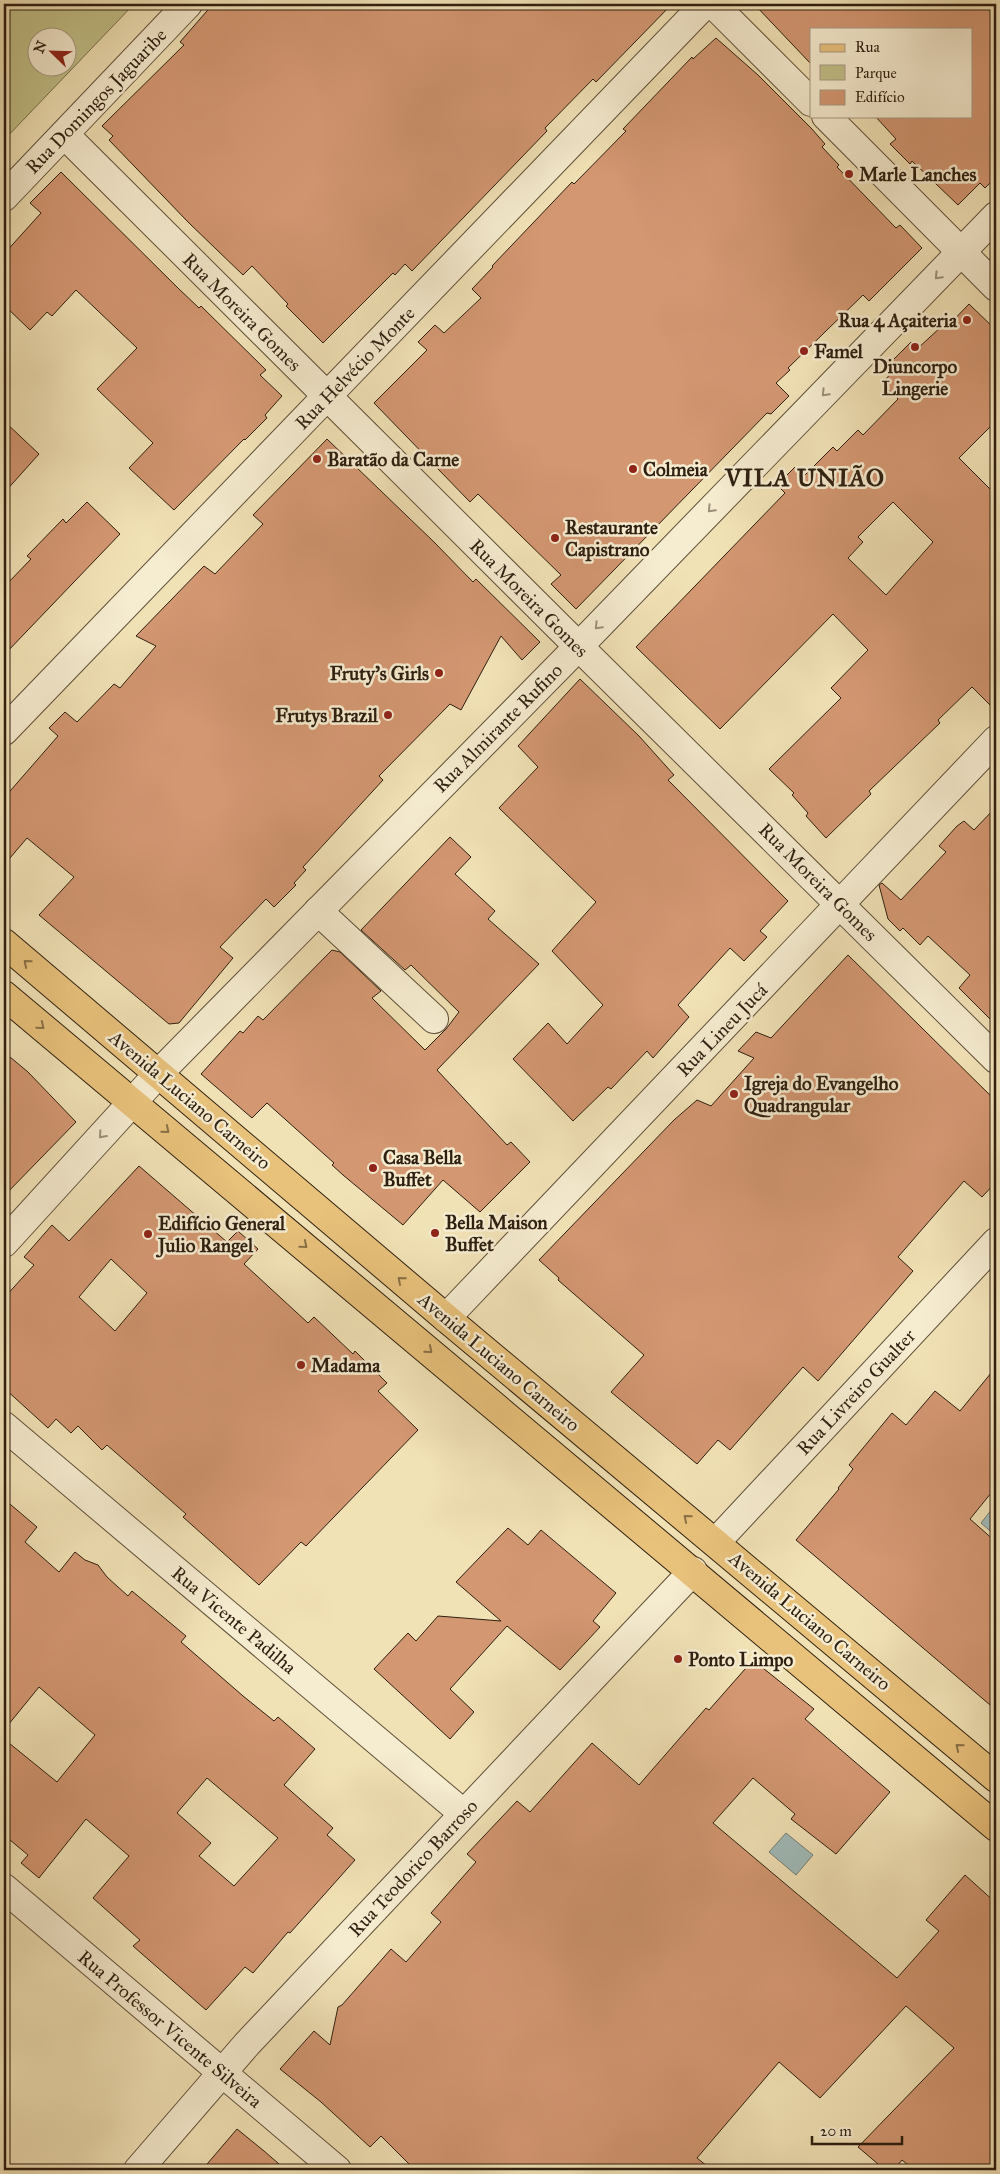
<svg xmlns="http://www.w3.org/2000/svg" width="1000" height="2174" viewBox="0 0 1000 2174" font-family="'IM FELL Great Primer',serif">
<rect width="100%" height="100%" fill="#f1e2b6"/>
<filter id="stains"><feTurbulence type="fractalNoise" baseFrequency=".004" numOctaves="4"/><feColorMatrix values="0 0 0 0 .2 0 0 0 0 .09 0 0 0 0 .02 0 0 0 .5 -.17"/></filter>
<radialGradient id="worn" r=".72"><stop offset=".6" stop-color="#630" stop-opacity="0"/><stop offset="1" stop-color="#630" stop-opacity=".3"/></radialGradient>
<path fill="#c2c088" stroke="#78704c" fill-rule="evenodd" d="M4,4h130l-130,136zM38,38h30v30h-30z"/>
<path fill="#a0bbba" stroke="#727d76" d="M996,1504v32l-15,-13z
M786,1833l27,22 -17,20 -27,-23z"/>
<path fill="#d39772" stroke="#2e1f10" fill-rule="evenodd" d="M213,4h459l-76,78 -3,-3 -48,49 2,3 -135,140 -7,-7 -10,11 -2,-2 -70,70 -37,-37 2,-2 -36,-38 -9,9 -54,-52 -80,-83 4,-4 -11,-10 82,-81 -4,-3z
M754,4h242v173l-11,11 -5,-5 -22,22 -46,-44 -2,3 -20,-20 6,-5 -21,-23h96v-87h-160v35z
M716,38l42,37 53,53 14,16 -3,3 17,18 -2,2 59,61 4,-3 22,23 -53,53 -6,-6 -75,73 2,2 -14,13 13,13 -18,18 -4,-1 -191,196 -25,-25 10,-9 -83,-81 -8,8 -96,-99 53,-53 -9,-8 17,-17 9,8 37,-35 -9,-9 21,-22 -1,-1 80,-84 2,2 52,-53 -3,-2 69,-72 1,2z
M61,172l118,117 20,19 2,-2 65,64 -6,5 22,21 -17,19 2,3 -22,22 -1,-1 -70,71 -45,-42 24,-25 -56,-54 40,-41 -61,-58 -24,26 -5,-4 -17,18 -26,-25v-51l37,-41 -11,-10z
M969,304l27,26v91l-37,37 37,37v216l-24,-24 -34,33 2,3 -71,68 2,3 -45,44 -20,-22 2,-3 -16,-18 2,-2 -25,-24 72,-71 -10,-10 37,-38 -35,-36 -113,115 -84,-82 149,-154 -8,-8 18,-18 9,9 29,-29 4,4 21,-21 5,5 35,-36 -16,-16 16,-17 -6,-5 19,-19 6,7 25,-23 3,3zM893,502l40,40 -47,53 -38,-37 15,-16 -5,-5z
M4,421l35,33 -35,39z
M327,439l107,103 39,40 3,-3 64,63 -18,18 -21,-24 -40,74 -11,-6 -71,72 4,4 -80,87 3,3 -12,13 2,2 -22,22 -8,-8 -46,48 13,11 -54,65 -10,1 -130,-109 35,-38 -47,-39 -23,27v-67l54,-62 -9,-8 16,-16 12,10 37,-38 6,4 36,-42 -20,-10 68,-70 11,8 48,-50 -10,-9z
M87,502l33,32 -116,121v-68l27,-28 -4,-3 36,-37 3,4z
M580,679l59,57 35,39 -6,5 120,121 -28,30 7,6 -23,24 -14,-13 -52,57 11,12 -36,41 -6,-7 -36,38 -3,-2 -35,34 -60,-62 35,-36 19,21 36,-39 -51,-54 44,-49 -97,-94 39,-41 -20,-21z
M996,807v218l-37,-37 11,-13 -42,-39 -8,9 -17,-17 -3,3 -12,-12 -9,-34 3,-2 19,17 45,-48 -7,-6 18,-20 7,-5 10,9z
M450,837l21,20 -16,17 40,37 -7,8 51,45 -102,106 70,75 4,-3 19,20 -50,50 -37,-32 -40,45 -60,-50 -11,-10 2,-2 -67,-60 -15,15 -51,-44 39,-43 3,2 15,-17 5,4 69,-70 8,2 41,39 -9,7 53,52 21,-21 13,-17 -48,-47 -6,5 -44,-40z
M848,955l148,146v81l-14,15 -18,-16 -66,76 15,14 -95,110 -15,-14 -73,83 -12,-10 -21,24 -86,-72 33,-37 -86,-75 1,-2 -20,-18 135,-140 23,-20 14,6 43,-48 -16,-7 18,-19 15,6z
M4,1052l24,20 48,50 -72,74z
M139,1166l88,76 11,-11 20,18 -14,15 64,59 6,-6 39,37 2,-3 32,32 -9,8 40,39 -112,116 -5,-4 -42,43 -76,-68 3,-3 -79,-69 -5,5 -24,-24 -7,7 -15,-14 -8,9 -44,-40v-90l30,-33 -10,-8 28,-32 17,16zM111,1259l36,34 -32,38 -36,-34z
M996,1367v120l-26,32 26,23v168l-200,-170 43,-51 -1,-1 15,-19 -4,-4 43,-52 14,12 29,-34 25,20z
M4,1499l33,28 -12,15 34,30 16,-20 10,8 13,5 9,12 21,19 4,-5 54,45 -5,6 62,54 31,25 4,-4 37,32 -31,36 49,43 -6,7 28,25 -65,73 -2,-1 -35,41 -8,-6 -39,43 -73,-64 7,-6 -47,-42 36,-42 -43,-37 -47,59 -18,-15 7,-8 -24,-20v-96l53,43 38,-47 -56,-48 -35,43zM207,1778l71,60 -44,48 -35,-30 12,-13 -34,-30z
M508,1528l20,17 13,-15 75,63 -23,28 7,6 -40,43 -53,-44 -57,63 24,23 -24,27 -76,-70 34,-36 8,8 22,-25 63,5 -45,-39z
M753,1660l61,49 -9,10 85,73 -54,62 -45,-35 4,-5 -42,-36 -40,45 184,155 42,-47 -13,-11 39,-45 31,28v267h-82l-12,-10 -8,10h-9l-27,-23 96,-99 -48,-42 -86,92 -41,-36 -82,96 15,12h-297l-34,-34 -11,11 -49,-45 -41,-33 34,-38 16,14 8,-38 4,-2 49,-56 15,13 35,-40 -10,-9 45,-51 -9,-8 50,-53 13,11 62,-69 47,42 67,-77 3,2z
M237,2129l27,22 22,19h-84z"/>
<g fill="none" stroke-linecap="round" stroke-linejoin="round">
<defs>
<path id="minor" d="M713,4l98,98
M826,116l170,171
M65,135l497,495 434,429
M4,731l701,-727
M318,911l116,108
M446,1318l550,-578
M4,1426l460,388
M716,1542l280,-300
M4,1888l333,282
M138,2170l109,-126 446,-473"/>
<path id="tertiary" d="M4,197l184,-193
M4,1243l155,-170 419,-426 418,-431"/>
<path id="primary" d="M4,943l442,375 550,460
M4,995l992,832"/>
</defs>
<use href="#minor" stroke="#5f503a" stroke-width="30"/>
<use href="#tertiary" stroke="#5f503a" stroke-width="30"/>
<use href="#primary" stroke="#2e1f10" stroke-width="30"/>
<use href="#minor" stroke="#f6ecd0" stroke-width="28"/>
<use href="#tertiary" stroke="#f6ecd0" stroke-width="28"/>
<use href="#primary" stroke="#e8c17b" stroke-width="28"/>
</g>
<defs><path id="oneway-chevron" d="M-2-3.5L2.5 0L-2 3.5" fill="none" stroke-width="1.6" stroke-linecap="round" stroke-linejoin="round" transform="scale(1.25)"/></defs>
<g stroke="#9c907a">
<use href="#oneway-chevron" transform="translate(938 276) rotate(134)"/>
<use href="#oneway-chevron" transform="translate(825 393) rotate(134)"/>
<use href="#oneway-chevron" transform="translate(711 509) rotate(134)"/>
<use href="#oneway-chevron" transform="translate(598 626) rotate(134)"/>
<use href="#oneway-chevron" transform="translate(102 1135) rotate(132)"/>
</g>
<g stroke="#8b7046">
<use href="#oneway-chevron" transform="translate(27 963) rotate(-140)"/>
<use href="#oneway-chevron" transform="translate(41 1026) rotate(39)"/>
<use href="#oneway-chevron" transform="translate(166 1130) rotate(40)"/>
<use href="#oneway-chevron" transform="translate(304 1245) rotate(40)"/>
<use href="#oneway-chevron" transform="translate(401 1280) rotate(-139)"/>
<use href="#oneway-chevron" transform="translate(429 1350) rotate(40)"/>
<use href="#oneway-chevron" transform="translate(687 1518) rotate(-140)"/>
<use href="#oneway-chevron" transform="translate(959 1747) rotate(-140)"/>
</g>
<g fill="#8f2418" stroke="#f6ecd0" stroke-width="2">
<circle cx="849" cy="174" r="5"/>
<circle cx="967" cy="320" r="5"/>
<circle cx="915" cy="347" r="5"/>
<circle cx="804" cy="351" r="5"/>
<circle cx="317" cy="459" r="5"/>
<circle cx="633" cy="469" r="5"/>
<circle cx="555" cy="538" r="5"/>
<circle cx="439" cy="673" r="5"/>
<circle cx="388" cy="715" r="5"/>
<circle cx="734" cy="1094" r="5"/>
<circle cx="373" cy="1168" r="5"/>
<circle cx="435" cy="1233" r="5"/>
<circle cx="148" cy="1234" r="5"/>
<circle cx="301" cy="1365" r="5"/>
<circle cx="678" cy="1659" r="5"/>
</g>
<g text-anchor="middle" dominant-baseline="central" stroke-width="5" stroke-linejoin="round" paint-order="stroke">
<g font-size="19" fill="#2e1f10" stroke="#f6ecd0">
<text transform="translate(96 101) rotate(-46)">Rua Domingos Jaguaribe</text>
<text transform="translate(242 312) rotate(45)">Rua Moreira Gomes</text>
<text transform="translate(355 368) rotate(-46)">Rua Helvécio Monte</text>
<text transform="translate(529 598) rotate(45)">Rua Moreira Gomes</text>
<text transform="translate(498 728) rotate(-45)">Rua Almirante Rufino</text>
<text transform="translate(818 882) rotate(45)">Rua Moreira Gomes</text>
<text transform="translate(722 1030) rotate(-46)">Rua Lineu Jucá</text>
<text transform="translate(190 1100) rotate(40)">Avenida Luciano Carneiro</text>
<text transform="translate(499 1362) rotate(40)">Avenida Luciano Carneiro</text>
<text transform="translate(856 1392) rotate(-47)">Rua Livreiro Gualter</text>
<text transform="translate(234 1620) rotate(40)">Rua Vicente Padilha</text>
<text transform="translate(810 1621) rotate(40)">Avenida Luciano Carneiro</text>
<text transform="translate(413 1868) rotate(-47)">Rua Teodorico Barroso</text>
<text transform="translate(170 2029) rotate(40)">Rua Professor Vicente Silveira</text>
</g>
<g font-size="19" font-weight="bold" fill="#2e1f10" stroke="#f6ecd0" text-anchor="start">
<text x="859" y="174">Marle Lanches</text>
<text x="957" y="320" text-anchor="end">Rua 4 Açaiteria</text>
<text x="814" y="351">Famel</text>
<text x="915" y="366" text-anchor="middle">Diuncorpo<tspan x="915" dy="22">Lingerie</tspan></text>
<text x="327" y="459">Baratão da Carne</text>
<text x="643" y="469">Colmeia</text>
<text x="565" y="527">Restaurante<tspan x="565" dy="22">Capistrano</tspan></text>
<text x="429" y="673" text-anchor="end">Fruty's Girls</text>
<text x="378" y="715" text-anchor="end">Frutys Brazil</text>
<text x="744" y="1083">Igreja do Evangelho<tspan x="744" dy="22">Quadrangular</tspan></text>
<text x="383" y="1157">Casa Bella<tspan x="383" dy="22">Buffet</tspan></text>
<text x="445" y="1222">Bella Maison<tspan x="445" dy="22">Buffet</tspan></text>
<text x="158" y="1223">Edifício General<tspan x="158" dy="22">Julio Rangel</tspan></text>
<text x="311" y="1365">Madama</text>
<text x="688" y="1659">Ponto Limpo</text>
</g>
<g font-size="24" font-weight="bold" letter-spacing="1" fill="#2e1f10" stroke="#f6ecd0">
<text x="805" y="478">VILA UNIÃO</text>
</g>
</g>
<rect width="1000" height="2174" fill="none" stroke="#f1e2b6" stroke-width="20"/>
<rect x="5" y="5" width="990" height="2164" fill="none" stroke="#2e1f10" stroke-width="2.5"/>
<rect x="10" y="10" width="980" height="2154" fill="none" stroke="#2e1f10"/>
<rect x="810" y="28" width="162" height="90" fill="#f6ecd0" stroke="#a69a83"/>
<rect x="820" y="44" width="25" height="8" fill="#e8c17b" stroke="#a69a83"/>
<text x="855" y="52" font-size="15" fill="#2e1f10">Rua</text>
<rect x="820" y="65" width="25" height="15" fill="#c2c088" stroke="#a69a83"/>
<text x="855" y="78" font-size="15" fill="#2e1f10">Parque</text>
<rect x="820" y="90" width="25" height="15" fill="#d39772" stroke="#a69a83"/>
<text x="855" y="102" font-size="15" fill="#2e1f10">Edifício</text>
<g transform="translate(52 52) rotate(293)"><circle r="24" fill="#f6ecd0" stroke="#a69a83"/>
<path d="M0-4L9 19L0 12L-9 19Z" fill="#8f2418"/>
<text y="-8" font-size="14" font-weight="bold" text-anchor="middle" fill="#2e1f10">N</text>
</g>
<path d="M812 2136v8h90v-8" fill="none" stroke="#2e1f10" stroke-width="2.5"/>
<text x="820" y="2136" font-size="15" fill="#2e1f10" stroke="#f6ecd0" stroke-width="4" paint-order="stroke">20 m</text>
<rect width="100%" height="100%" filter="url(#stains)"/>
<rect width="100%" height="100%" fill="url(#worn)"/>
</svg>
